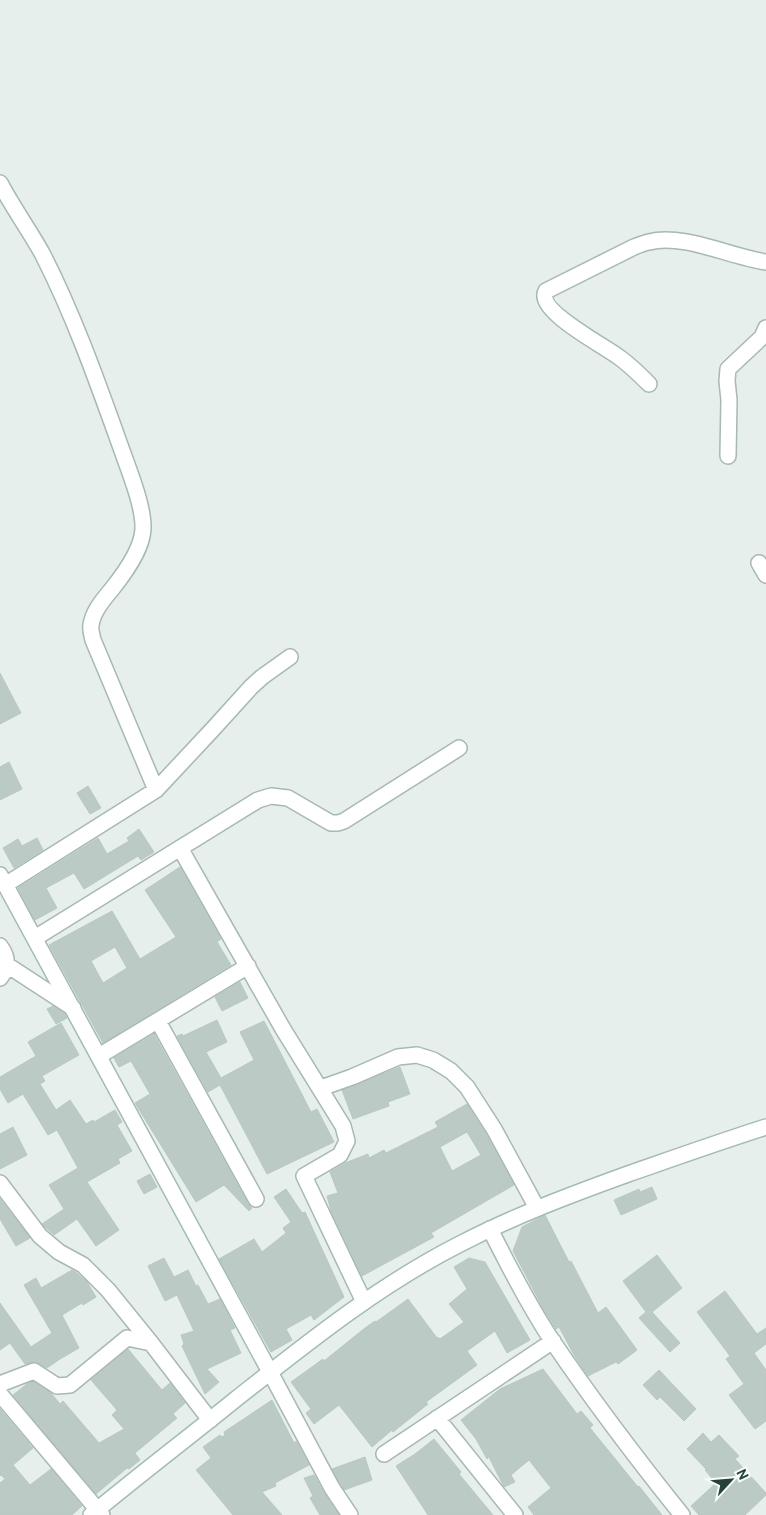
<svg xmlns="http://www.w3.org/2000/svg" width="766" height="1515" viewBox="0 0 766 1515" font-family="Overpass,sans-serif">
<rect width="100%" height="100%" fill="#e6efeb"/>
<path fill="#bbcac4" stroke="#b8c9c2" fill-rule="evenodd" d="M0,673l21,40 -21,11z
M9,762l13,27 -22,11v-33z
M88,786l13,22 -11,6 -13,-21z
M139,829l15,23 -13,8 -3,-4 -54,33 -10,-16 -28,15 11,20 -22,12 -17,-32 80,-50 9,16 22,-13 -2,-3z
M37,838l6,12 -29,18 -11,-20 15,-9 4,7z
M180,867l41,72 -4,3 14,23 -128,78 -54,-98 63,-34 28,48 36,-22 -31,-47zM115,947l12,21 -24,15 -12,-22z
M240,982l8,16 -26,13 -7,-14z
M53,1006l12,8 2,4 -11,6 -9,-15z
M217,1020l10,22 -21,10 15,26 33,-18 -14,-28 24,-11 47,91 6,-3 17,33 -67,32 -47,-89 -12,7 -31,-56 5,-2 1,2z
M61,1023l18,32 -37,21 3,5 -5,3 16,26 14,-10 16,24 7,-4 1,2 21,-12 7,12 -5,3 15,26 -14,8 2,4 -33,19 32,48 -23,16 -19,-27 -23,16 -12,-11 22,-15 -15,-24 29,-17 -21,-38 -9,5 -25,-41 -15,9 -8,-14v-12l36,-21 -8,-14z
M154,1034l94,170 4,4 -3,3 -25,-26 -28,17 -61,-99 15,-9 -19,-33 -12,6 -5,-9z
M400,1067l10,27 -22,8 1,4 -36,13 -11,-29z
M467,1104l19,30 28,51 -83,48 3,4 -72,39 -31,-65 -4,-15 11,-3 -8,-21 15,-9 23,-9 1,4 15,-8 2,3 52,-26 -3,-5zM467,1132l14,23 -29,16 -12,-24z
M13,1127l14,28 -27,14v-35z
M150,1174l7,13 -13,7 -7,-13z
M652,1187l5,12 -36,16 -7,-15 25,-11 1,3z
M286,1189l16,24 3,-1 39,85 -30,23 -3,-5 -25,14 6,11 -21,12 -52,-93 35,-20 8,13 24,-19 -3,-5 8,-6 -17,-25z
M0,1199l30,39 -14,8 -16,-27z
M545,1215l24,47 2,-1 27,52 8,-6 31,43 -19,14 -2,-2 -28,14 -14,-21 -15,-28 -3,2 -12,-19 -31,-59 9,-24z
M657,1255l25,33 -30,24 28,31 -10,9 -31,-34 7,-6 -23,-31z
M164,1258l10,19 14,-7 8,16 2,-1 10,19 12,-5 15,29 -5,2 11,23 -34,16 12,13 -14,12 -23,-48 2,-2 -3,-9 13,-4 -17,-36 -12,6 -17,-35z
M469,1258l16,4 45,78 -23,13 -12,-22 -28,20 10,14 -51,37 2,2 -35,28 -1,-2 -20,17 -33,-42 -25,19 -8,-11 5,-4 -20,-27 32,-23 1,2 41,-33 10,-7 1,1 32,-23 29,39 1,-1 2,2 24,-17 -15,-18 18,-15 -13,-22z
M72,1270l5,3 10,9 9,15 -13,8 -1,-2 -20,12 17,33 -19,11 -13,9 -12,-6 -10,2 -15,-21 -10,7v-47l31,44 21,-14 -28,-48 12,-7 5,10z
M725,1291l32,43 9,-6v16l-12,9 12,17v51l-11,8 -26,-34 15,-11 -18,-25 4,-3 -33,-44z
M128,1349l34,41 8,-7 15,20 -12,11 4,4 -42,35 5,7 -11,9 -2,-1 -31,26 -83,-99 14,-11 6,-3 18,12 9,11 3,-3 36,42 25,-14 -12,-14 5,-5 -26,-30z
M543,1369l34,45 4,-3 12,14 -3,3 48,59 1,-1 23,29h-128l-6,-8 23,-19 -22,-28 -18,15 4,7 -11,5 -15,-30 -2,2 -11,-20 -15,-19 39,-31z
M659,1370l37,39 -12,12 -24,-24 -3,3 -14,-15z
M272,1400l22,43 2,-2 13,24 -34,18 1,3 -14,6 20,23h-49l-37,-45 15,-12 -8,-11 17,-12 2,2 3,-2 -1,-3z
M0,1409l33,39 -20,17 17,20 21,-16 31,37 -10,9h-72v-32l5,-4 -4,-4 -1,1z
M703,1433l8,9 8,-7 20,21 -4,3 31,34v2l-21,20h-46l-8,-9 25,-23 -11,-13 1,-1 -19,-20z
M434,1439l27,33 -2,2 34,41h-65l-32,-49 19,-12z
M365,1457l7,23 -28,10 -12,-21z
M314,1475l10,18 15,22h-19l-10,-17 3,-2 -9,-18z"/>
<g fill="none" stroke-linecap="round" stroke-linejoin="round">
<defs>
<path id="street" d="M0,183c13,25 30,48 43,72 31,61 54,126 77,190 8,23 24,61 23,84 -1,21 -19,45 -31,60 -9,11 -19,22 -21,36 -1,5 1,10 2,15l63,150
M649,384c-9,-9 -19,-19 -29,-26 -13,-11 -85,-47 -74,-67l88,-44c5,-2 10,-4 15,-5 34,-9 82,15 117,20
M728,456l1,-56 -2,-19 1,-12 34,-32 4,-9
M759,563l7,12
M180,848l103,181 60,97 4,15 -7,14 -36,21 60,126
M5,885l151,-95 57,-61 38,-42 11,-10 28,-20
M35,938l223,-138 13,-4 17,2 43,25h7l6,-2 115,-73
M0,946c8,11 9,21 0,32
M7,965l66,43
M158,1021l98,178
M99,1056l149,-90
M321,1088l31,-11 46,-20 19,-2 16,5 18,11 16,16 27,42 43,79
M0,1183l40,53 19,16 24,13 25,25 43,53 59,77
M490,1229c19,38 39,77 63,113 40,59 84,117 129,173
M270,1372l62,116 18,27
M0,1384l34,-13 23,15 13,-1 57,-47 24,5
M0,1394l102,121
M437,1418l78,97
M384,1454l169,-113"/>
<path id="secondary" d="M0,875l270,497
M91,1515c48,-40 97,-77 145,-116 71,-56 143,-114 224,-155 54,-28 110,-49 168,-70 46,-16 91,-32 138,-47"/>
</defs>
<use href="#street" stroke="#a8b8b2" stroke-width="18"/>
<use href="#secondary" stroke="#a4bbb3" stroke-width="18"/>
<use href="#street" stroke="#fff" stroke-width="15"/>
<use href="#secondary" stroke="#fff" stroke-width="15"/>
</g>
<g transform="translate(731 1480) rotate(64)" stroke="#f7fbf9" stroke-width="4" paint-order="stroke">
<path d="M0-4L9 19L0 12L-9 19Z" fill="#24423a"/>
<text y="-8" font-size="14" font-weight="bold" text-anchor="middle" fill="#24423a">N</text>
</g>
</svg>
